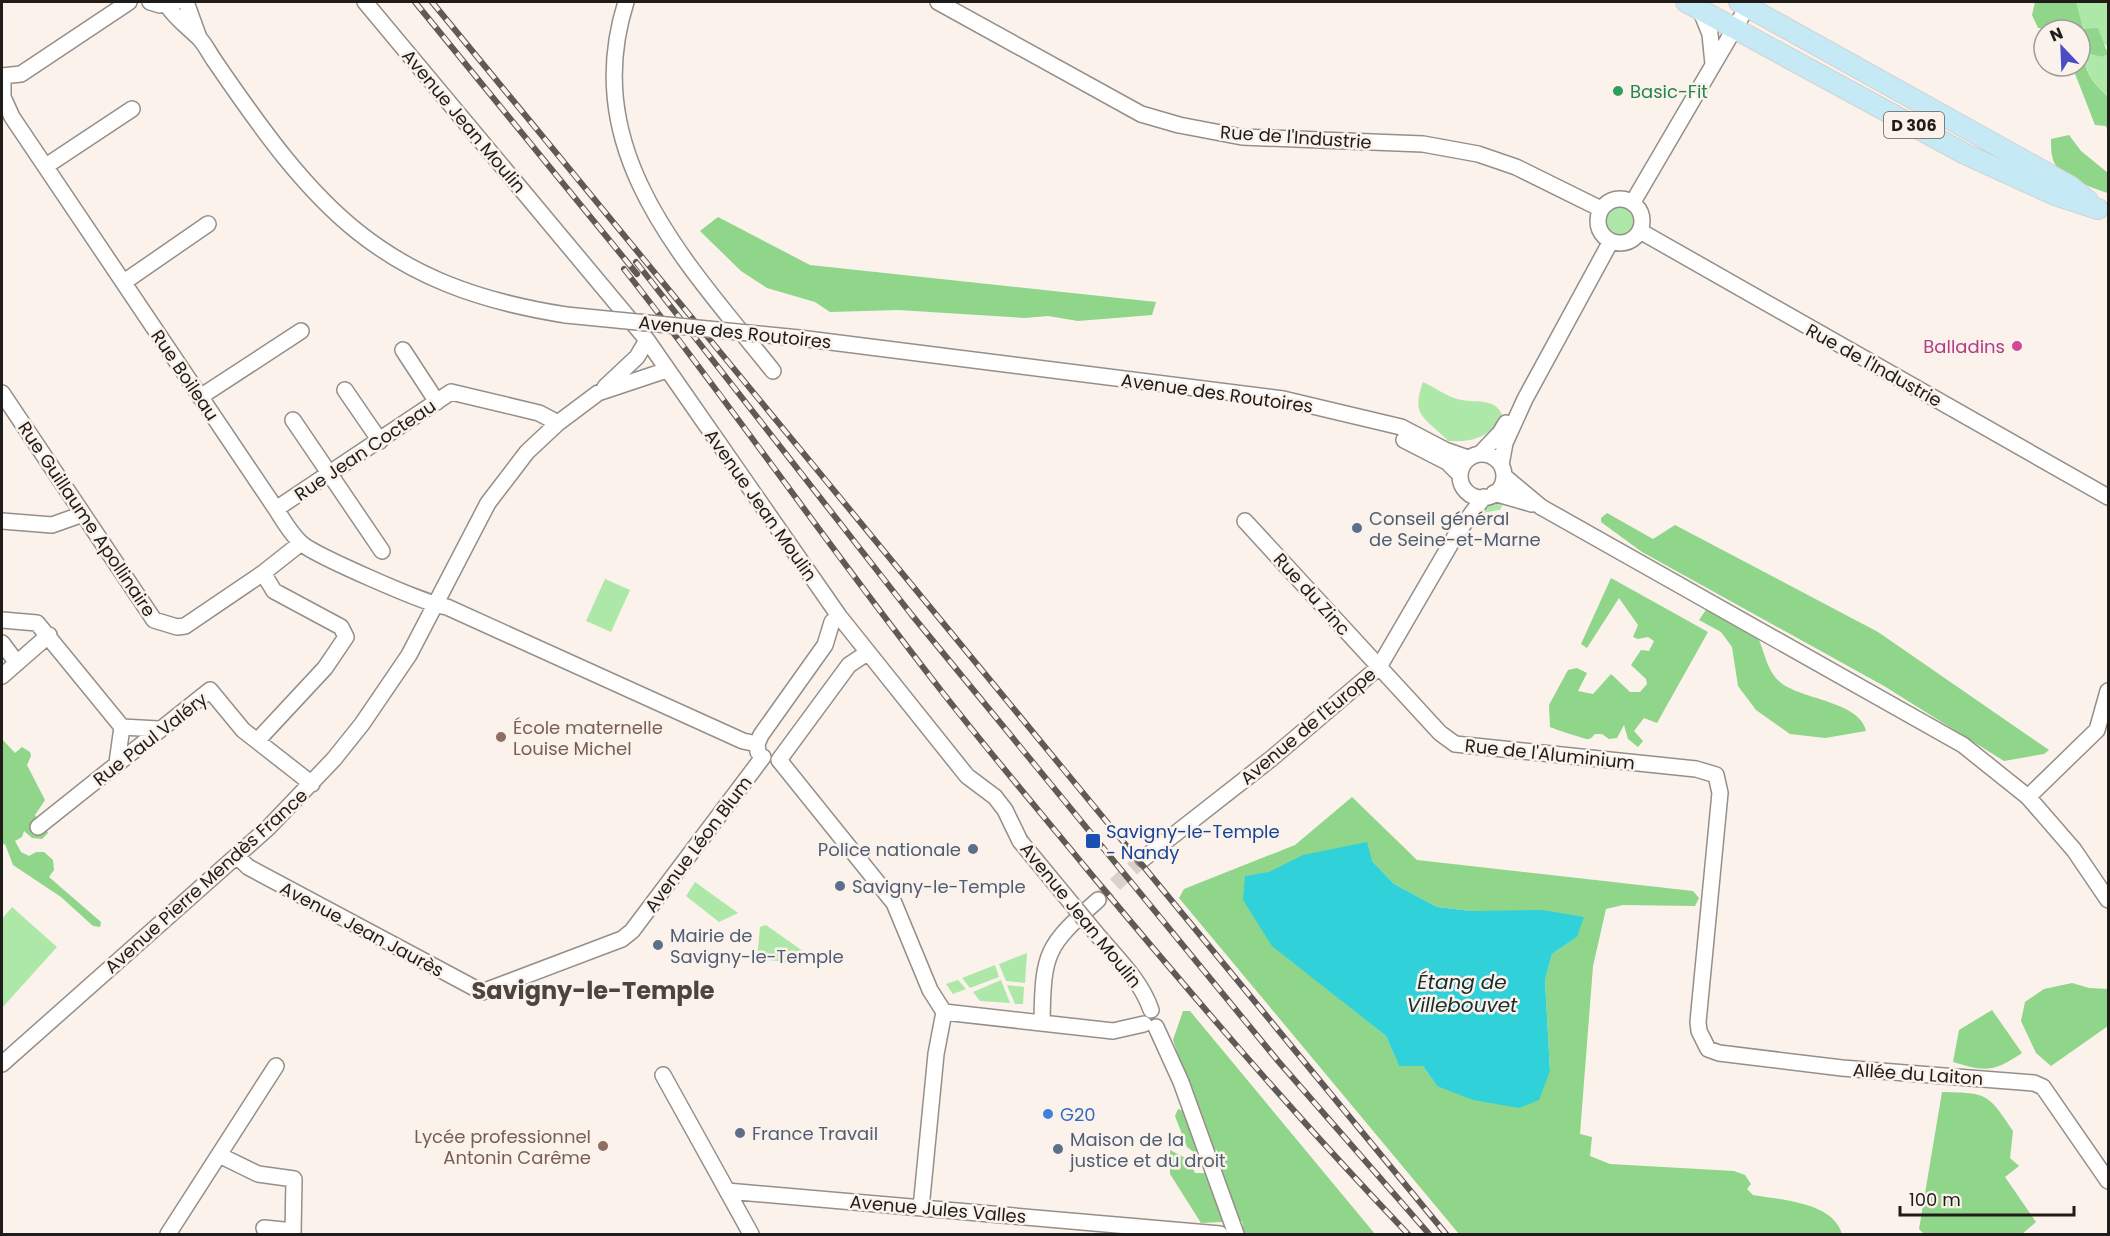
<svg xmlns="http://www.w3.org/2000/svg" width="2110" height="1236" viewBox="0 0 2110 1236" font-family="Poppins,sans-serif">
<rect width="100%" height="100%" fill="#faf2eb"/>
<path fill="#ade8a8" d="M2074,2h34v51l-1,-7 -24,-17z
M2090,54l12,3 6,-3v43c-12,-12 -22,-22 -23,-40z
M1604 220a17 17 0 1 1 34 0a17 17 0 1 1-34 0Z
M1423,382c11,5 23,14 34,17 17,5 39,-3 46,18 -16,21 -29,25 -55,24 -22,-24 -38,-23 -25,-59z
M1493,499l12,1 -5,10 -13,2 -13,8 11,-16z
M605,579l25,11 -19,42 -25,-11z
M695,882l43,31 -19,9 -33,-26z
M12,907l45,40 -55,61v-89z
M766,925l41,29 -20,8 -30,-3 3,-32z
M1027,953l-2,30 -19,-2 -7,-17z
M995,965l4,12 -29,11 -8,-10z
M958,980l8,9 -13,5 -7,-10z
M1001,980l9,23 -30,-2 -7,-9z
M1007,985l17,2 -1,17h-8z"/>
<path fill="#8fd58a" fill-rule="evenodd" d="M2035,2h41l7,27 15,-1 10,26 -6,3 -12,-3 -5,3c0,18 11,28 23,40v34l-2,-5 -11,-1 -23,-59h8v-36l-42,-2 -6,-13z
M2069,135l12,16 27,22v20c-14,-4 -41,-15 -51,-26 -6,-7 -6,-19 -6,-28z
M718,217l92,48 346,37 -4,13 -74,6 -30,-5 -24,2 -126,-8 -68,2 -15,-10 -48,-14 -26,-17 -41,-40z
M1607,513l46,26 22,-14 203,107 171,118 -5,4 -40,7 -120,-75 -242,-134 -41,-30v-4z
M1611,578l97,54 -51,91 -13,-5 -10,13 9,10 -5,6 -10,-8 -4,-14 -7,13 -8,1 -7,-5h-7c-3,3 -4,5 -8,5 -2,0 -33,-10 -37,-12l-1,-22 19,-35 9,-2 10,5 -9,18 15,3 18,-20 19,18h10l7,-8 -1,-5 -15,-14 10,-15 8,1 5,-10 -6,-4 -10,2 -5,-2 5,-12 -19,-27 -32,50 -6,-4z
M1708,607l49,29c8,15 9,34 23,46 21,18 80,19 86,49l-41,7 -35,-4 -34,-24 -18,-24 -6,-39 -11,-15 -22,-12z
M2,739l13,14 7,-6 8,5 1,4 -4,9 18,35 -10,15c3,8 10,10 13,18l-6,6 -10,-1 -8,-7 -2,6 -7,4 6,11 8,4 7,-4h8l9,8 1,10 -5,7 52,45 -1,5 -7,-1 -32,-29 -48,-32 -8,-21 -3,1z
M1352,797l65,63 276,31 6,7 -4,8 -72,-1 -17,4 -13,57 -13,168 12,3 -2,19 20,8 124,7 11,4 6,9 -4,5 6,6c28,5 80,7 89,39h-383l-280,-336 5,-9 111,-44zM1372,861l22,23 43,23 34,4 106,26 -25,17 -7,26 5,91 -113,15 -14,-20h-24l-13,-30 -114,-91 -27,-69z
M2072,983l17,5 19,1v37l-57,40 -15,-13 -15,-32 4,-19 19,-13z
M1992,1010l30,43c-28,19 -36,19 -69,9l6,-32z
M1183,1011h7l185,223h-131l-2,-13 -41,2 -31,-49v-24l19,10 6,13h23l-1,-23 -8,-1 -9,8 -13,-10 -12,-31 3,-7 21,7 -26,-76z
M1942,1092c45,1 46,1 71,39l-3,27 9,8 -14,11 31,45 -14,12h-98l-5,-5z"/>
<path fill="#31d1da" d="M1367,842l5,19 22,23 43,23 34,4 71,-1 42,7 -7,20 -25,17 -7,26 5,91 -11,29 -20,8 -46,-8 -36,-14 -14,-20h-24l-13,-30 -114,-90 -29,-46 2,-24 24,-4 34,-17z"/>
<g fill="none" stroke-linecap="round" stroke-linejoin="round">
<path stroke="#d9d2cc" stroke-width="15" stroke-dasharray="15 8" stroke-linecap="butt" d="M1098,900l45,-41"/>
<defs>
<path id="minor" d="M150,2l10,3 15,-3
M186,2l12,33
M365,2l282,338 192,276 128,160 28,21 10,13 15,31
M626,2c-48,151 60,260 147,369
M938,2l203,112 38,11 63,12 181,7 55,10 38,13 85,42
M167,5c8,13 21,22 32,33 6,6 10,15 15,22 101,148 166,226 352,255
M1700,9l10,25 3,30
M2,76l19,-2 108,-72
M3,76v21l9,20 264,392c7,11 15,25 25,34 13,12 129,63 146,64l296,134 14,3
M46,166l86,-57
M1598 221a22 22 0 1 1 44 0a22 22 0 1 1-44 0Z
M1633,202l117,-200
M1640,231l468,266
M124,282l84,-58
M799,338l484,61 118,28 44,23 23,8
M403,350l34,52
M605,387l32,-30 10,-17
M345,390l35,51
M2,393l152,227 23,7 8,-1 78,-53 38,-30
M200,397l101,-66
M293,420l89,131
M1404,440l43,22 13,13
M1480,454l20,-21 6,-10
M1460 476a22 22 0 1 1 44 0a22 22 0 1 1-44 0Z
M1501,465l4,-22 20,-44 86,-158
M1504,476l37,31 422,238 65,52 46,53 34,50
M1494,493l38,11
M276,509l175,-117 88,21 19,10
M2,521l50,4 31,-11
M1245,521l195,212 15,11 241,25 20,6 4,18 -22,229 1,9 9,18 11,4 123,15 192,15 9,4 65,94
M2,620l35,3 85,104 36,2
M2,643l15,20
M2,676l47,-41
M257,741l68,-73 21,-31 -5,-10 -67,-36 -11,-18
M758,752l-1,-8 4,-9 64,-90 7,-23 7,-6
M779,760l115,143 36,87 14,22
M779,760l70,-95 18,-12
M117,763l5,-36
M2028,797l69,-67 11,-39
M38,827l172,-137 33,40 69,54
M237,856l11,11 234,125 140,-53 10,-8 131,-174
M1143,859l129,-101 107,-91 78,-134 27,-36
M1095,932c20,24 46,48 56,78
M944,1012l169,19 31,-7
M1042,1022c1,-70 4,-76 56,-122
M1156,1027l25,55 55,152
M2,1064l266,-236 66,-69 28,-35 47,-69 79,-152 39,-51 31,-29 40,-30 69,-23
M663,1075l88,159
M219,1155l39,19 36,5 -1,55
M727,1191l493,43
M921,1208l15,-154 8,-42
M264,1228l29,3
M168,1234l108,-168"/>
<path id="major" d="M1686,2l279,152 90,41 43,14
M1739,2l331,184 18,15"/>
</defs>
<use href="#minor" stroke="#968e88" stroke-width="18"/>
<use href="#major" stroke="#d2d2d1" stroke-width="22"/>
<use href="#minor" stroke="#fff" stroke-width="15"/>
<use href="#major" stroke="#c5eaf6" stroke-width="20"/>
<defs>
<path id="rail" d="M415,2l222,272
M432,2l1014,1232
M636,262l275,352 367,447 151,173
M624,269c107,136 205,278 312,415 48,62 100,123 150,184 104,125 209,248 322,366"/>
</defs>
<use href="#rail" stroke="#5f5a56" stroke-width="6"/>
<use href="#rail" stroke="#faf2eb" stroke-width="4" stroke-dasharray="11" stroke-linecap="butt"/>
<defs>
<path id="minor-bridge" d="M566,315l233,23
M1020,841l75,91"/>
</defs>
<use href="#minor-bridge" stroke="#968e88" stroke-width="18" stroke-linecap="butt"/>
<use href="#minor-bridge" stroke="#fff" stroke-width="15"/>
</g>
<circle fill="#2e9e5b" stroke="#faf2eb" stroke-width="2" cx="1618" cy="91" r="6"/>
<circle fill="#d1479c" stroke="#faf2eb" stroke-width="2" cx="2017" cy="346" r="6"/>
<g fill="#5c6f8a" stroke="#faf2eb" stroke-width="2">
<circle cx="1357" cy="528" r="6"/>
<circle cx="973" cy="849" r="6"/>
<circle cx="840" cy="886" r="6"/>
<circle cx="658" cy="945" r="6"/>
<circle cx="740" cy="1133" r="6"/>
<circle cx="1058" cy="1149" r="6"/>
</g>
<g fill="#8d6e63" stroke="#faf2eb" stroke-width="2">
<circle cx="501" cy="737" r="6"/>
<circle cx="603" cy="1146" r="6"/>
</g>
<rect fill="#1a4fb4" stroke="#faf2eb" stroke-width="2" x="1085" y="833" width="16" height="16" rx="3"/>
<circle fill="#3f7fe0" stroke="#faf2eb" stroke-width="2" cx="1048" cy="1114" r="6"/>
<g text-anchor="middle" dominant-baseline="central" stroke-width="5" stroke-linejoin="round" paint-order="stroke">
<rect fill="#faf2eb" stroke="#615c58" stroke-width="1.5" x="1884" y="112" width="60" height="26" rx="4.5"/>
<g font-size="16" font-weight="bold" fill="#1f1c19">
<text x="1914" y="125">D 306</text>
</g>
<g font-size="18" fill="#27864d" stroke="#faf2eb" text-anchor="start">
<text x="1630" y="91">Basic-Fit</text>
</g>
<g font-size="18" fill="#1f1c19" stroke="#faf2eb">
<text transform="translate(464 121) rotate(50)">Avenue Jean Moulin</text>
<text transform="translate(1296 137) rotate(4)">Rue de l'Industrie</text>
<text transform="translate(735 332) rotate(6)">Avenue des Routoires</text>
<text transform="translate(1874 365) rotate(29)">Rue de l'Industrie</text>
<text transform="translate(185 375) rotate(56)">Rue Boileau</text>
<text transform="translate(1217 393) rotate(8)">Avenue des Routoires</text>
<text transform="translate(365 450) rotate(-34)">Rue Jean Cocteau</text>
<text transform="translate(761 505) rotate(55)">Avenue Jean Moulin</text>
<text transform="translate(87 519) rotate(56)">Rue Guillaume Apollinaire</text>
<text transform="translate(1312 594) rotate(48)">Rue du Zinc</text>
<text transform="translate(1308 726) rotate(-40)">Avenue de l'Europe</text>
<text transform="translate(150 739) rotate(-38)">Rue Paul Valéry</text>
<text transform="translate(1550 754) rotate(6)">Rue de l'Aluminium</text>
<text transform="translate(698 844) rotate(-53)">Avenue Léon Blum</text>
<text transform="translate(206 881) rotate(-42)">Avenue Pierre Mendès France</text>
<text transform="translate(1081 915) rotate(51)">Avenue Jean Moulin</text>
<text transform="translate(362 929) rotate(28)">Avenue Jean Jaurès</text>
<text transform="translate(1918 1074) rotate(4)">Allée du Laiton</text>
<text transform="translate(938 1209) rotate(5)">Avenue Jules Valles</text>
</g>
<g font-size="18" fill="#b23c85" stroke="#faf2eb" text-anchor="end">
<text x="2005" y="346">Balladins</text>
</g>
<g font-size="18" fill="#4e5e75" stroke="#faf2eb" text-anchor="start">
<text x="1369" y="518">Conseil général<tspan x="1369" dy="21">de Seine-et-Marne</tspan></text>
<text x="961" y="849" text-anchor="end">Police nationale</text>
<text x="852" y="886">Savigny-le-Temple</text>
<text x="670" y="935">Mairie de<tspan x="670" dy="21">Savigny-le-Temple</tspan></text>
<text x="752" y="1133">France Travail</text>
<text x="1070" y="1139">Maison de la<tspan x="1070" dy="21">justice et du droit</tspan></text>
</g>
<g font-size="18" fill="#785e54" stroke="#faf2eb" text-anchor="start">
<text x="513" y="727">École maternelle<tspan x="513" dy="21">Louise Michel</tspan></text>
<text x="591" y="1136" text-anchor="end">Lycée professionnel<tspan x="591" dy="21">Antonin Carême</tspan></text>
</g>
<g font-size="18" fill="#164399" stroke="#faf2eb" text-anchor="start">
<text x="1106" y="831">Savigny-le-Temple<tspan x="1106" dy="21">- Nandy</tspan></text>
</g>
<g font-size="18" fill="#366cbe" stroke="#faf2eb" text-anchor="start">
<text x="1060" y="1114">G20</text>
</g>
<g font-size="20" font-style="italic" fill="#152e2f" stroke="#faf2eb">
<text x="1462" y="982">Étang de<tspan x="1462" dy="23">Villebouvet</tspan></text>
</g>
<g font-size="24" font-weight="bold" fill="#4b453f" stroke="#faf2eb">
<text x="593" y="990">Savigny-le-Temple</text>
</g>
</g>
<rect width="2110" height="1236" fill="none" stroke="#1f1c19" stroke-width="6"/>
<g transform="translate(2062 48) rotate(337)"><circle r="28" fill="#faf2eb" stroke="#a29c97" stroke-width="1.5"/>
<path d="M0-4.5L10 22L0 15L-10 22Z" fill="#4b4cc3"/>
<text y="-9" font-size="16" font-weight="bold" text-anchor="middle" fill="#1f1c19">N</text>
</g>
<path d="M1900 1206v9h174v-9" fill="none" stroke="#1f1c19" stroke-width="3"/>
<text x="1909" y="1206" font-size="18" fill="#1f1c19" stroke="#faf2eb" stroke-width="4.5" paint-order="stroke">100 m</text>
</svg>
